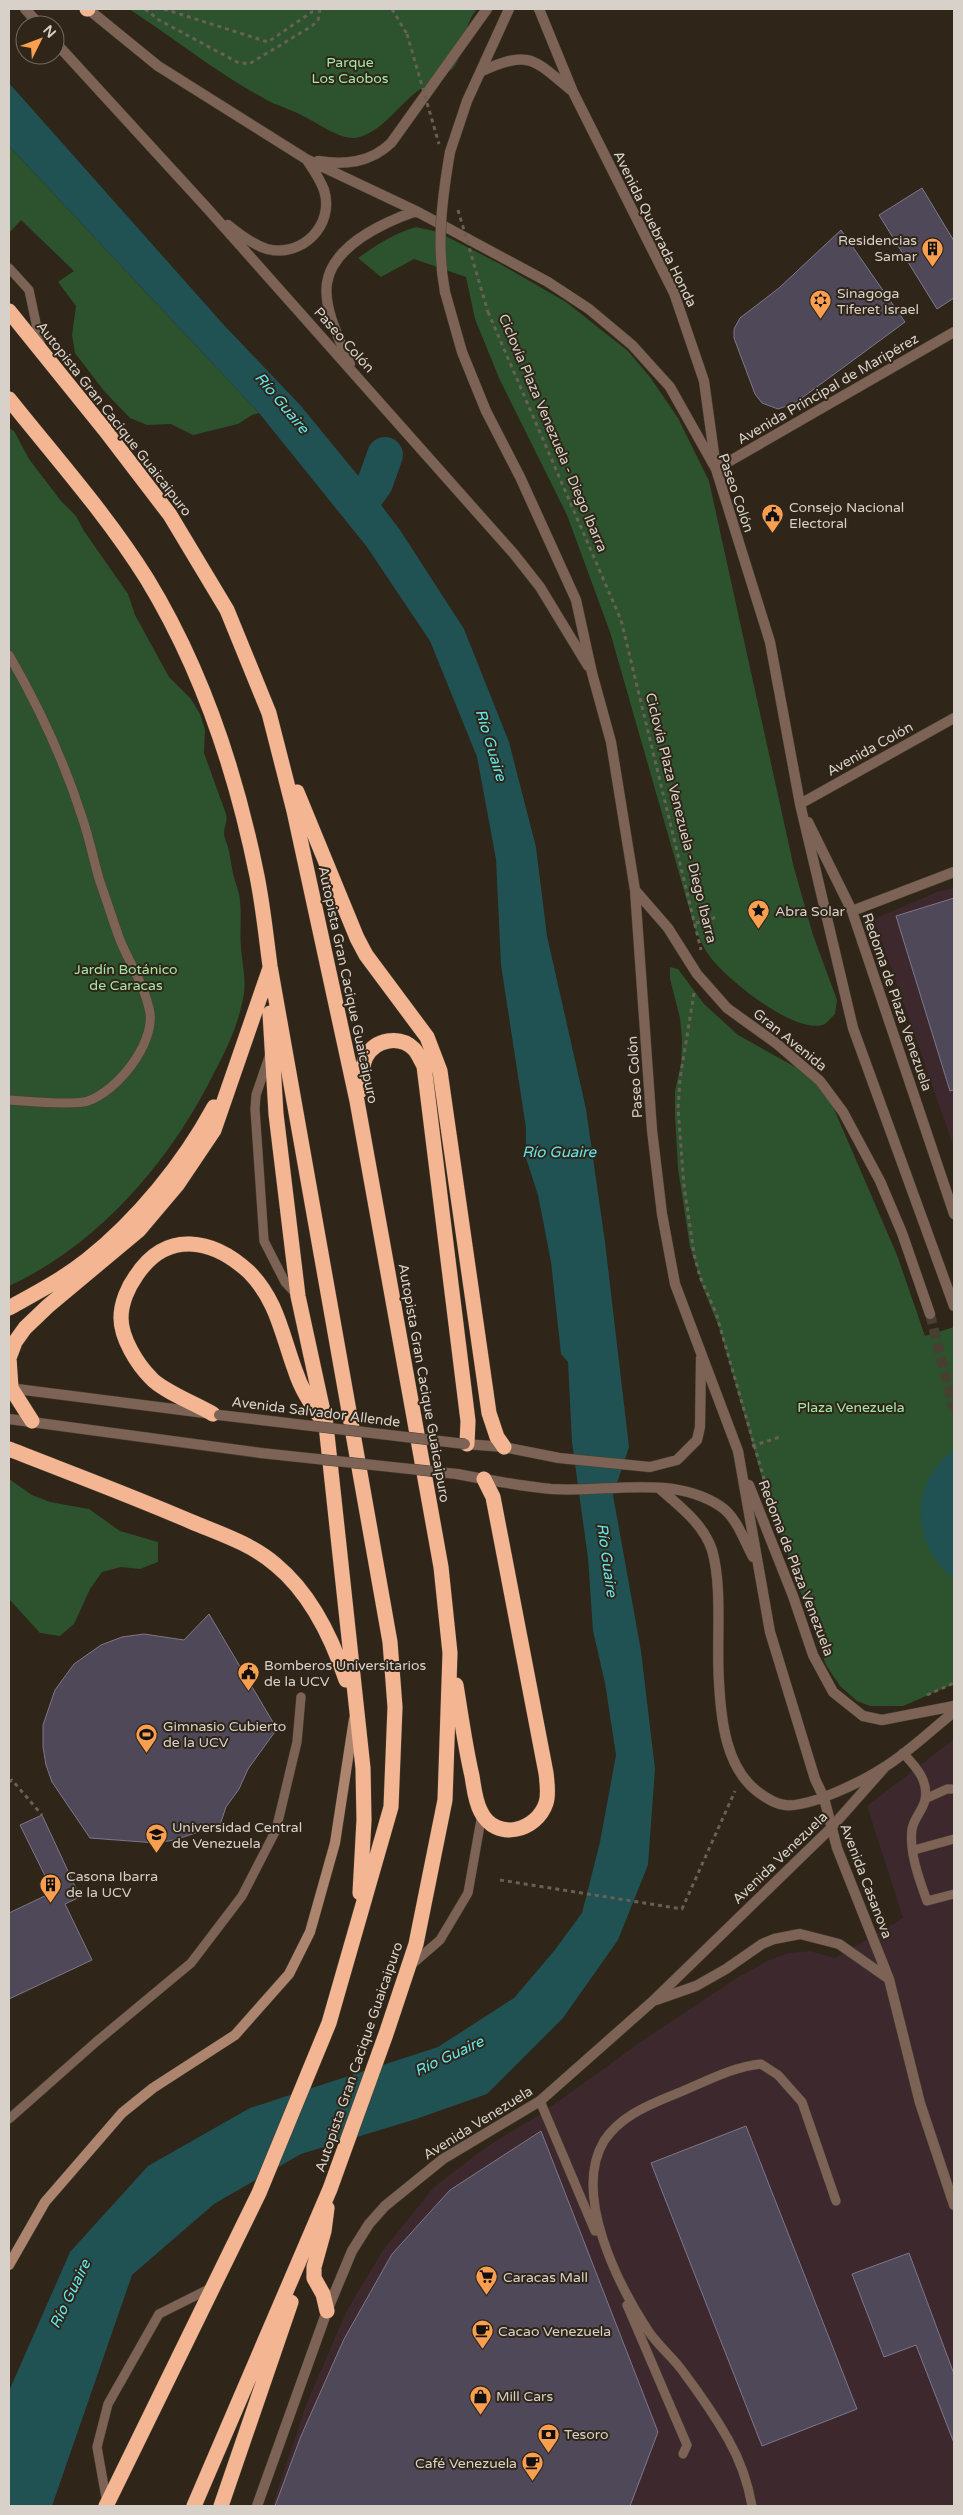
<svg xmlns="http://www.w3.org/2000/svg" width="963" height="2515" viewBox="0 0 963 2515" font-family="'Varela Round',sans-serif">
<rect width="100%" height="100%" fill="#2f2518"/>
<path fill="#3c282d" d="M954,888v260l-80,-229 63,-27z
M954,1739v767h-682l34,-101 41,-95 36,-60 51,-63 55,-42 53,-32 107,-77 89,-59 29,-16 21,-8 22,-2 25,7 68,-40 -36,-112z"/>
<path fill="#2c532d" d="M129,9h348c-15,17 -13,48 -24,59 -10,10 -23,15 -34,22 -19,13 -39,45 -64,48 -17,1 -37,-15 -52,-22 -12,-7 -26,-10 -38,-17 -48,-26 -90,-60 -136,-90z
M9,146l250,267 -7,2 -14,9 -45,11 -22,-11 -24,1 -17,-7 -26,-27 -29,-38 -3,-18 4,-29 -18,-24 16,-11 -53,-51 -12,13z
M416,227l22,5 62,32 66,38 62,49 22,26 28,41 31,63 85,387 19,67 24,65 -2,14 -10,10c-27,12 -90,-39 -108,-59 -10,-10 -16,-23 -22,-36l-85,-297 -43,-117 -68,-137 -24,-59 -9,-42 -52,-18 -33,18 -23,-19c19,-13 36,-25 58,-31z
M9,428l5,3 15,28 32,42 15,15 8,15 44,63 7,21 34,62 22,22 9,15 5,16 -1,23 22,61c2,8 -2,12 -2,19 0,5 3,10 4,14 3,13 4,25 8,37 8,21 3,42 5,64 1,14 5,31 3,45 -4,27 -16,54 -29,78 -43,88 -115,173 -206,215z
M670,967l8,2 26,35 34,31 68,38 22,22 69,160 28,81 29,-9v357l-51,22h-33l-13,-5 -17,-15 -14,-21 -59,-170 -47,-165 -18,-45 -12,-38 -12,-78 -3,-53v-25l6,-27 1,-23 -2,-23 -10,-39z
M9,1479l23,16 18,7 39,7 31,22 38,11v20l-18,7 -19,-2 -19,5 -12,17 -16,35 -14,12 -20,-3 -31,-34z"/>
<path fill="#205153" d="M9,83l214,241 78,82 68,83 31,41 64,99 45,113 27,105 11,89 39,173 19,133 24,205 -16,48 28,156 14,118 -7,96 -30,75 -55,78 -76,76 -71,25 -115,35 -87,50 -82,71 -80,231h-43v-115l61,-139 78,-86 102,-58 188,-61 76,-49 40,-47 28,-38 18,-71 16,-87 -11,-72 -12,-52 -5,-73 -16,-116 -4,-80 -7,-8 -10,-92 -13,-67 -12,-37v-30l-25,-163 -5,-106 -19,-102 -47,-116 -63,-94 -108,-134 -250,-267z
M954,1450v129c-42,-34 -47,-95 0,-129z"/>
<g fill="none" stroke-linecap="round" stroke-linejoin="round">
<path stroke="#205153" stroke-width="36" d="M367,494l8,-11 10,-28"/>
</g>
<path fill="#4e4858" stroke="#7e7789" d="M922,188l32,53v57l-17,11 -58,-94z
M841,230l64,92 -110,81 -17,6 -16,-6 -7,-9 -21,-56v-9l6,-11 39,-30z
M954,898v192l-4,1 -54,-175z
M209,1614l68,115 -29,40 -9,20 -13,18 -6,18 -46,15 -18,3 -66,-5 -38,-56 -6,-17 -3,-18v-22l12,-35 19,-26 27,-19 21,-8 22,-3 40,6z
M42,1815l38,82 -15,7 27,56 -83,39v-86l44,-21 -33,-67z
M746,2126l111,283 -95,37 -111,-283z
M541,2131l117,301 -28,74h-355l26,-70 43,-97 48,-85 58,-64z
M909,2253l45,121v69l-38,-98 -32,12 -32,-83z"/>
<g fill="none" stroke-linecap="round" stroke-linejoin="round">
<path stroke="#483f33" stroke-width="10" stroke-dasharray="10 5" stroke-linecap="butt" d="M930,1314l24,96"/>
<defs>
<path id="service" d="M9,268l20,22 12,57
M9,655c30,52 56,108 74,165 7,21 11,42 17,62 7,19 13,39 20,58 10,24 25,46 30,73 4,32 -33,78 -62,88 -14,5 -63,0 -79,-1
M269,1057l-13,38 -1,14 9,132 21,41 11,12
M903,1753c12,13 26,27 22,47 -2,10 -11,18 -13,29 -3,23 7,50 15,72l27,-7
M925,1799l22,-10h7
M914,1850l40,-11
M410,1966l30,-26 28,-47 14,-79
M540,2101l55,130
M9,2119l87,-77 95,-79 51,-67 34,-66 21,-88 4,-45
M627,2305l60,140 -4,9
M107,2503l-10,-56 11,-43 51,-90 54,-27
M752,2506c-4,-23 -12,-46 -24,-67 -13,-23 -29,-46 -44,-66 -11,-16 -27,-28 -37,-44 -29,-45 -75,-135 -43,-188 15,-23 40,-34 64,-44 30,-11 61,-30 93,-33l17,11 24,27 34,99"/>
<path id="minor" d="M25,9l15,16
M88,9l70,57 148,93 110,52 132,71 41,27 43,36 38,42 46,82 54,173 30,162 53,224 101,278
M539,9l34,83 101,201 30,88 11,80
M55,42l152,166 307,346 26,33 48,79
M482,71c48,-22 52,-11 89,19
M450,152l17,-51 42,-92
M318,161c27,4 52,2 73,-18l96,-134
M228,225c11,9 26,20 39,24 35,9 68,-24 57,-59 -4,-11 -11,-21 -17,-30
M445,292l17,60 24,59 34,66 56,123 16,73 19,69 24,148 17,240 10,84 13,70 63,167 32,181 45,147 9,19 13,50 52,131 31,124 34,102
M350,364c-10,-23 -27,-56 -23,-81 6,-38 58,-61 89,-72
M716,469l238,-137
M800,804l154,-86
M808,822l44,89 102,303
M635,890l33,38 29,46 30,34 50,36 43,37 23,31 37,69 22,52 28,81
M852,911l102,-39
M9,1388l196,25
M9,1419l252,34
M465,1444l39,3 55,11 91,9 27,-7 20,-20 3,-13 1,-69
M457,1474c31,6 63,12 94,15 56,4 120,-15 169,17 16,10 24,34 33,51
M749,1485l44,111 20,59 20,37 30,24 19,4 72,-14
M659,1488c20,18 44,35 53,62 11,38 4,93 7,132 2,39 7,86 39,110 8,6 17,12 27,13 24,3 78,-24 98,-37 25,-15 48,-38 71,-56
M656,2000l40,-14 30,-17 36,-25 12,-5 26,-5 39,10 50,35
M257,2506l70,-195 25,-60 17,-27 16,-18 58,-47 97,-58 113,-100 177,-172 54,-61"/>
<path id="secondary" d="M9,2265l36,-63 77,-89 31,-25 82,-53 54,-61 21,-42 25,-89 19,-124"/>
<path id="motorway" d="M87,9h1
M9,311l96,119 65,85 57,95 42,103 25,98 63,290 84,466 9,86 -5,147 -29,144 -30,90 -56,155 -136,317
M9,399c47,59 98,116 138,180 56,92 89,193 110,297 6,30 9,60 13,90l120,676 5,65 -4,100 -62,216 -70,170 -153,313
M297,792l60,146 9,17 61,82 13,34 49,342 8,24 7,10
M270,1013l6,101 22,182 28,129 37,343 1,52 -4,73
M359,1092c2,-11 2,-25 7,-35 9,-18 34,-22 48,-8 4,4 7,12 10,17l44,355 -1,23
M9,1308c27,-15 54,-29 78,-48 51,-41 96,-96 127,-153
M213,1414c-15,-9 -52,-24 -62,-36 -14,-14 -30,-40 -30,-60 0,-15 7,-31 15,-42 30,-46 76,-38 113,-4 28,28 33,63 46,98 6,19 16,34 27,50
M32,1421l-21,-33 -2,-30 6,-16 10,-14 23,-22 91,-76 38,-45 37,-55 56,-162
M9,1449c61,24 123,47 183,73 29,12 60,22 84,43 35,29 56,73 70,115
M456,1685c5,30 9,61 16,91 2,12 3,25 9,36 15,30 56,19 65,-9 3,-9 1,-21 0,-30l-53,-276 -9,-18
M327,2208l-3,23 -10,36v11l9,16 4,17
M221,2506l70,-204"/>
</defs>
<use href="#service" stroke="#4a4134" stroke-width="10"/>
<use href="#minor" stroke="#4a4134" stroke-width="11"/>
<use href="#secondary" stroke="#4a4134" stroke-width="11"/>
<use href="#motorway" stroke="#4a4134" stroke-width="16"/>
<path stroke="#696055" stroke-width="3" stroke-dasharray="4 4" stroke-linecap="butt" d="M145,9l14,11 78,42 12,2 63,-38 6,-6 2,-11
M164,9l104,33 44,-30 -1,-3
M392,9l15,25
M488,312l133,308 80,330
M696,923l21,-6
M694,993l-14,86 -2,29 6,78 10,68 6,23 16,36 48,166
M752,1446l28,-9
M927,1695l27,-12
M9,1782l3,-2 30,35
M500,1880l182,29 53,-118"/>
<use href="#service" stroke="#7c6355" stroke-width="9"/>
<use href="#minor" stroke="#7c6355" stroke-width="10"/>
<use href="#secondary" stroke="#ad856e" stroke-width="10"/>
<use href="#motorway" stroke="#f4b692" stroke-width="15"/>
<defs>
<path id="minor-bridge" d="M445,292c-9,-47 -3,-93 5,-140
M219,1415l246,29
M261,1453l196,21"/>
</defs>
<use href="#minor-bridge" stroke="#4a4134" stroke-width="11" stroke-linecap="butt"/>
<path stroke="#696055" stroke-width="3" stroke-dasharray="4 4" stroke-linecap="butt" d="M407,34l32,110
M458,210l30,102"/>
<use href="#minor-bridge" stroke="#7c6355" stroke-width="10"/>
</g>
<defs>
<symbol id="building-pin" viewBox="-11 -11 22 30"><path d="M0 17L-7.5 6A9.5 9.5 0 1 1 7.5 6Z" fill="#fa9f4f" stroke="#2f2518"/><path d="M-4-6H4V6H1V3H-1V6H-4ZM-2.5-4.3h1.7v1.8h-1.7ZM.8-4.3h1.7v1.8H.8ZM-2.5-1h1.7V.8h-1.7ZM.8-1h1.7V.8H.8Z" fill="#111"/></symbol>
<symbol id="synagogue-pin" viewBox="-11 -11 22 30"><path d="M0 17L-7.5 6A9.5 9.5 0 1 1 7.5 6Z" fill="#fa9f4f" stroke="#2f2518"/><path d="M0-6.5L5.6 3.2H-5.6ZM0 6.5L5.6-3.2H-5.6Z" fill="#111"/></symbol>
<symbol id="civic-pin" viewBox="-11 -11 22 30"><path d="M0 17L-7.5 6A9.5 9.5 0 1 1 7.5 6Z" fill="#fa9f4f" stroke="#2f2518"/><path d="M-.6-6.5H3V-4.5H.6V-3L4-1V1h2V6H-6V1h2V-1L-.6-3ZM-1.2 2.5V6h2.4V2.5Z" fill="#111"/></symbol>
<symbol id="sight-pin" viewBox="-11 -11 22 30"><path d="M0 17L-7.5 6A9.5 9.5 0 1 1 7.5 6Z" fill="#fa9f4f" stroke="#2f2518"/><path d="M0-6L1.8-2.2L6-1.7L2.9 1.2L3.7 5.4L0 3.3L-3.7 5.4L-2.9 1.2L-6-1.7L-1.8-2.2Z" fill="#111"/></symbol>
<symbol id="stadium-pin" viewBox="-11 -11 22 30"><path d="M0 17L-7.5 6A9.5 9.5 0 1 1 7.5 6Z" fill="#fa9f4f" stroke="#2f2518"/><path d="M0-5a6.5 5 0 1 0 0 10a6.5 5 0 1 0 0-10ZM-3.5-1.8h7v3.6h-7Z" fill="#111"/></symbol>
<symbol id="university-pin" viewBox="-11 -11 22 30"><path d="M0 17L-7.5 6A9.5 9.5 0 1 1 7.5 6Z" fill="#fa9f4f" stroke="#2f2518"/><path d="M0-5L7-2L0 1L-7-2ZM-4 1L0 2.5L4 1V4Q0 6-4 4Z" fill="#111"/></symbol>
<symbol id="supermarket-pin" viewBox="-11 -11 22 30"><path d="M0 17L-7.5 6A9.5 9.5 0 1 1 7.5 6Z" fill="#fa9f4f" stroke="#2f2518"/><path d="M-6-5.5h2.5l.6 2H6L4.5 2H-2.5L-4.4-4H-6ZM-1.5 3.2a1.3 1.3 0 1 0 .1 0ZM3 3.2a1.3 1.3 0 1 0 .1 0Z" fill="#111"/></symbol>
<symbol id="cafe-pin" viewBox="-11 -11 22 30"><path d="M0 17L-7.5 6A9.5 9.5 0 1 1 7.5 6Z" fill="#fa9f4f" stroke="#2f2518"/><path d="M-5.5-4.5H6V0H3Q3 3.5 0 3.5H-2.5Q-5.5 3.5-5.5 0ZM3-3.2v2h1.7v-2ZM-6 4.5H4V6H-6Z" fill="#111"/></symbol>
<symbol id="shop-pin" viewBox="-11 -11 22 30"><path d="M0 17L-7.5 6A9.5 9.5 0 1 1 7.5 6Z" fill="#fa9f4f" stroke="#2f2518"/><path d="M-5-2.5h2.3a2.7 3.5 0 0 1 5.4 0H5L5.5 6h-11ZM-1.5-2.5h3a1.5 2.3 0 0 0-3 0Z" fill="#111"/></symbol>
<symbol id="bank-pin" viewBox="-11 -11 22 30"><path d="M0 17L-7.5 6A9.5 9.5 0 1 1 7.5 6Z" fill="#fa9f4f" stroke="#2f2518"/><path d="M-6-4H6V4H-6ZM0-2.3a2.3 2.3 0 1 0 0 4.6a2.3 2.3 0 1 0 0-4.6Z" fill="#111"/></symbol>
</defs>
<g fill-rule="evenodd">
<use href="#building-pin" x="920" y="236" width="25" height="34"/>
<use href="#synagogue-pin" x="808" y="288" width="25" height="34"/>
<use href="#civic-pin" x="760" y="502" width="25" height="34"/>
<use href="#sight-pin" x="746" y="898" width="25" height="34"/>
<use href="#civic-pin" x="236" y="1660" width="25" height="34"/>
<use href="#stadium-pin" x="134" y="1722" width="25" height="34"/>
<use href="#university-pin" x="144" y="1822" width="25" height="34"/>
<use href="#building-pin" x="38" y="1872" width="25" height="34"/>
<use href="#supermarket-pin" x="474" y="2264" width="25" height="34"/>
<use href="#cafe-pin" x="470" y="2318" width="25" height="34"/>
<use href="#shop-pin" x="468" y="2384" width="25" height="34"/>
<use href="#bank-pin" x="536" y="2422" width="25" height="34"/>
<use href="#cafe-pin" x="520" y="2450" width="25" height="34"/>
</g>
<g text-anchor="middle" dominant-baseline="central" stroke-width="4" stroke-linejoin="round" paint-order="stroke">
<g font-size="14" fill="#a2e7a3" stroke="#2f2518">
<text x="350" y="62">Parque<tspan x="350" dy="16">Los Caobos</tspan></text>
<text x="126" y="969">Jardín Botánico<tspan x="126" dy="16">de Caracas</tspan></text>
<text x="851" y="1407">Plaza Venezuela</text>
</g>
<g font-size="14" fill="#d8d1c9" stroke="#2f2518">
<text transform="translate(655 229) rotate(64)">Avenida Quebrada Honda</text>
<text transform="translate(344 340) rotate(48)">Paseo Colón</text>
<text transform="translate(828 389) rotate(-30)">Avenida Principal de Maripérez</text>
<text transform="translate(114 419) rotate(52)">Autopista Gran Cacique Guaicaipuro</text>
<text transform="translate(553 433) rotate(67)">Ciclovía Plaza Venezuela - Diego Ibarra</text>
<text transform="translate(736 493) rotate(71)">Paseo Colón</text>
<text transform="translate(870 749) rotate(-29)">Avenida Colón</text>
<text transform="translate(681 818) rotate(76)">Ciclovía Plaza Venezuela - Diego Ibarra</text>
<text transform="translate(348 985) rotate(78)">Autopista Gran Cacique Guaicaipuro</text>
<text transform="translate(897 1002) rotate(71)">Redoma de Plaza Venezuela</text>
<text transform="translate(790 1040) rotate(39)">Gran Avenida</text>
<text transform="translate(635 1077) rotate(-94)">Paseo Colón</text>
<text transform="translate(424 1383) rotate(80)">Autopista Gran Cacique Guaicaipuro</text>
<text transform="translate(316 1412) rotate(7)">Avenida Salvador Allende</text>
<text transform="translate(796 1568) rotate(69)">Redoma de Plaza Venezuela</text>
<text transform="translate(780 1858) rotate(-44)">Avenida Venezuela</text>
<text transform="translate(866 1881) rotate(69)">Avenida Casanova</text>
<text transform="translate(359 2057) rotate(-71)">Autopista Gran Cacique Guaicaipuro</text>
<text transform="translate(478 2123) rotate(-32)">Avenida Venezuela</text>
</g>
<g font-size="14" fill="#d8d1c9" stroke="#2f2518" text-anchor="start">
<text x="917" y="240" text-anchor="end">Residencias<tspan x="917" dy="16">Samar</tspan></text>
<text x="837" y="293">Sinagoga<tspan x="837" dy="16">Tiferet Israel</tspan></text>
<text x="789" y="507">Consejo Nacional<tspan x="789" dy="16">Electoral</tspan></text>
<text x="775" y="911">Abra Solar</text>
<text x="264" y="1665">Bomberos Universitarios<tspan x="264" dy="16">de la UCV</tspan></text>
<text x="163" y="1726">Gimnasio Cubierto<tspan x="163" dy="16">de la UCV</tspan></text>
<text x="172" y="1827">Universidad Central<tspan x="172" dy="16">de Venezuela</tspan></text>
<text x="66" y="1876">Casona Ibarra<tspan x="66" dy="16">de la UCV</tspan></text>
<text x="503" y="2277">Caracas Mall</text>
<text x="498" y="2331">Cacao Venezuela</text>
<text x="496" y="2396">Mill Cars</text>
<text x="564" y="2434">Tesoro</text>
<text x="517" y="2463" text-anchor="end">Café Venezuela</text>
</g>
<g font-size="15" font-style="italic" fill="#61e7ed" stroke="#2f2518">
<text transform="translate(282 403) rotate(50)">Río Guaire</text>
<text transform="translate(491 745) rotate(73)">Río Guaire</text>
<text x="559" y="1152">Río Guaire</text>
<text transform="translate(607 1560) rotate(82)">Río Guaire</text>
<text transform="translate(449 2056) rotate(-25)">Río Guaire</text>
<text transform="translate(70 2294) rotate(-64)">Río Guaire</text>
</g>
</g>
<rect width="963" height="2515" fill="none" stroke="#d8d1c9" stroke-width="20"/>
<g transform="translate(40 40) rotate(48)"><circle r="24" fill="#2f2518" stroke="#736a5f"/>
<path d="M0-4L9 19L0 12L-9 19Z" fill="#fa9f4f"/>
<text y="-8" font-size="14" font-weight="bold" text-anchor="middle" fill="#d8d1c9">N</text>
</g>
</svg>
